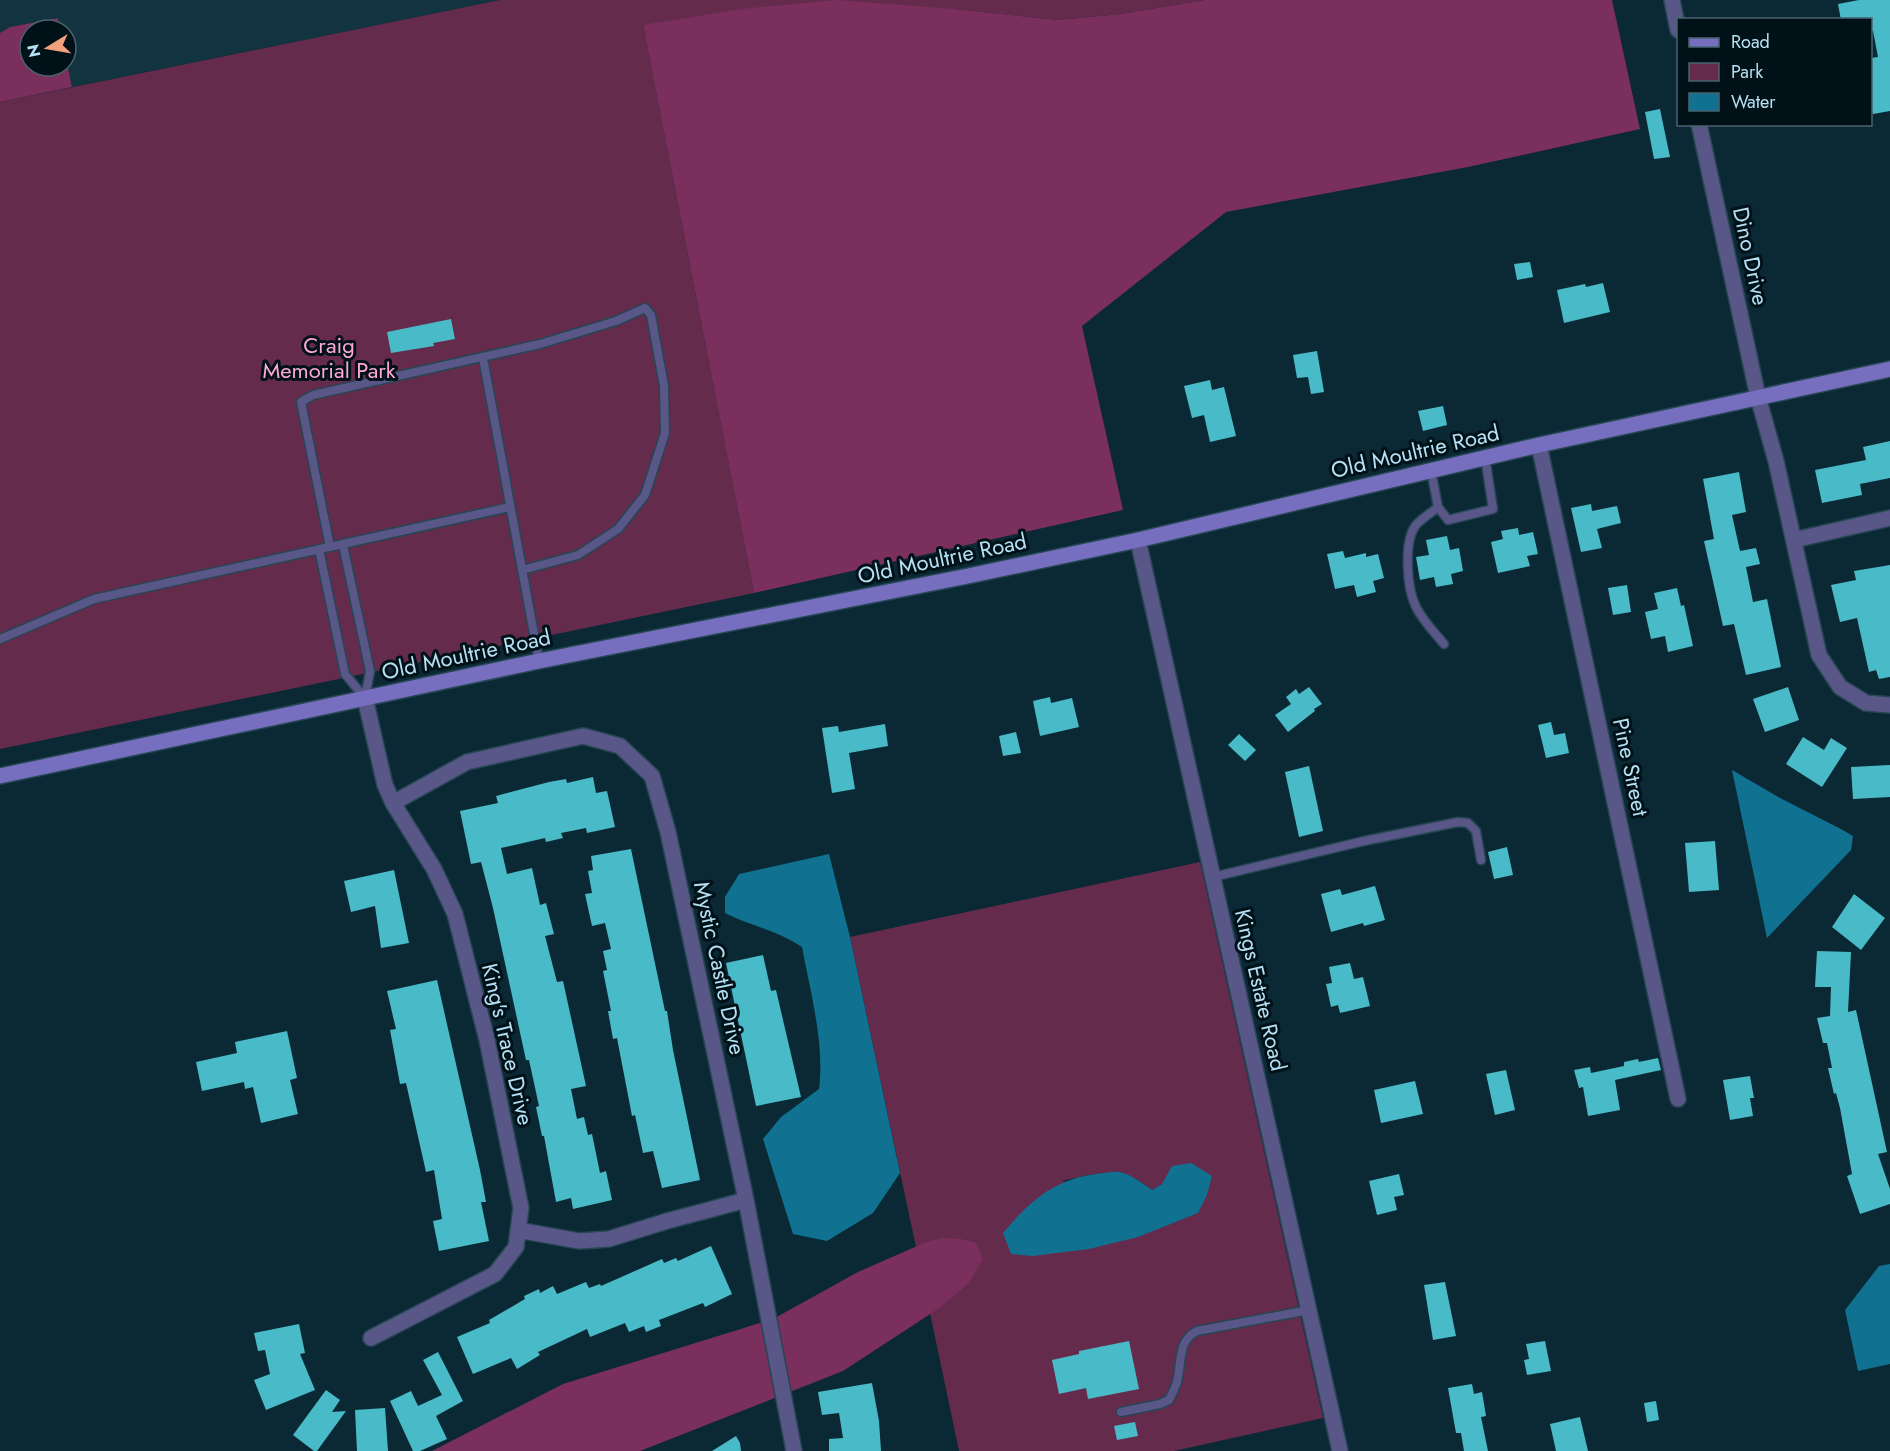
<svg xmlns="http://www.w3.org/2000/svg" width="1890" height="1451" viewBox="0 0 1890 1451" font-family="Jost,sans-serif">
<rect width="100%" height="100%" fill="#0b2934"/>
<path fill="#113440" d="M0,0h500l-428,87 -6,-29v-28h-6l-3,-12 -47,9 -10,6z"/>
<path fill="#652b4d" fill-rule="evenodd" d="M500,0h705l-85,14 -62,6 -104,-11 -311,16 111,568 -754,156v-647z
M1200,862l123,556 -149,33h-215l-29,-138 8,-4 3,-71 -25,9 -66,-310zM1119,1172l19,8 14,10 10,-6 35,29 -24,8 -111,-40 26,-6z"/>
<path fill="#7a2f5c" d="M837,0l117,9 104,11 62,-6 85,-14h407l28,129 -172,38 -242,45 -144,114 41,184 -369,83 -111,-568 98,-16z
M58,18l2,12h-30v36h36v-8l6,29 -72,15v-69l10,-6z
M941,1238l20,1 15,4 7,16 -15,25 -30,25 -95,62 -203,80h-208l131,-67 210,-65 85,-47 66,-29z"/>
<path fill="#107190" d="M1732,770l48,28 61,31 12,7 -2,14 -84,88z
M829,854l21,83 50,236 -27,40 -46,28 -34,-7 -30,-95 18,-22 38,-28c6,-44 -9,-99 -17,-142 -25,-17 -52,-21 -77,-34v-16l14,-23z
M1191,1163l21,13 -5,19 -9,18 -60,24 -49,12 -56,7 -22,-2 -8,-21c26,-31 51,-54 93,-59 7,0 16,-3 23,-2 12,2 23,11 33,18l10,-6 10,-18z
M1890,1264v100l-32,7 -13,-61 34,-44z"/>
<path fill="#49bac7" d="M1859,0h31v111l-17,3 -3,-10v-46l8,-1 -5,-26 -3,1v-12h-29l-3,-16z
M1660,109l10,48 -16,2 -9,-47z
M1530,262l3,15 -16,3 -3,-16z
M1603,283l7,29 -46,11 -7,-33 28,-6 1,3z
M451,319l4,20 -22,4 1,3 -43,7 -4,-21z
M1317,351l7,41 -13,2 -3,-17 -11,1 -4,-23z
M1210,380l2,10 12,-3 12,49 -26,6 -6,-27 -12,3 -8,-32z
M1443,406l4,19 -24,6 -5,-20z
M1890,441v37l-30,6 2,11 -40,8 -7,-33 51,-10 -3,-13z
M1739,472l7,40 -14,3 8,36 16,-3 4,16 -14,3 7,35 14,-3 14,68 -35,8 -12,-51 -11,2 -19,-85 10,-2 -11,-60z
M1591,504l1,7 25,-5 4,17 -24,6 5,19 -21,4 -10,-44z
M1518,528l1,7 14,-3 5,22 -11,2 3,10 -32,7 -7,-31 12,-3 -2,-8z
M1447,536l3,14 9,-2 4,23 -12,3 2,10 -17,3 -2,-10 -14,3 -4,-23 13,-2 -3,-15z
M1343,551l2,7 21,-5v4l12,-3 6,24 -11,3 3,11 -19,5 -3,-12 -19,4 -8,-35z
M1890,565v112l-11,2 -3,-9 -7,2 -12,-54 -17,4 -9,-37 25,-5 -2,-9z
M1627,585l4,27 -18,3 -5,-27z
M1677,588l4,18 3,-1 9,41 -25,6 -3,-16 -14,3 -6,-27 13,-3 -4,-16z
M1309,687l13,17 -8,5 1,2 -27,21 -13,-17 16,-11 -5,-7 10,-8 3,5z
M1788,687l11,33 -34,12 -12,-33z
M1050,697l1,6 21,-5 7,29 -39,9 -7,-35z
M1551,722l3,13 11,-2 4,20 -23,5 -8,-33z
M885,724l3,22 -39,7 6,36 -23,4 -10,-65 16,-2 1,6z
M1016,732l5,21 -18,3 -4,-20z
M1239,734l17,16 -11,11 -17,-16z
M1803,737l21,13 7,-12 16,10 -25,39 -36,-23z
M1890,765v32l-37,2 -2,-32z
M1309,766l14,65 -24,6 -14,-65z
M593,777l3,16 11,-2 8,36 -28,6 -1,-5 -25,5 2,5 -17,4 -1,-4 -44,10 6,26 25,-6 8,37 6,-2 8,31 -9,2 12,46 6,-1 23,105 -15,3 6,30 7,-2 4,18 4,-1 8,39 6,-2 6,29 -39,9 -2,-11 -15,4 -12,-66h-2l-6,-29 3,-1 -10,-46h-3l-33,-152 -12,-46 -10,2 -11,-53 38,-8 -2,-7 53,-14 17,-3 1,4z
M1715,841l4,49 -30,2 -4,-49z
M1507,847l6,28 -19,4 -6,-27z
M631,849l34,162h2l6,39 27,130 -38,8 -9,-37 -10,2 -8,-38 -3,1 -15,-78 -4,1 -5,-28h3l-8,-40 4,-1 -4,-19 8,-2 -6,-26 -13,3 -7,-32 7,-1 -4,-22 5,-1 -2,-14z
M394,870l15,73 -28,5 -6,-42 -24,6 -7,-31z
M1375,886l10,34 -21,6 -1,-3 -32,9 -10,-38 19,-5 2,6z
M1854,894l31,24 -24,32 -29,-23z
M1817,951l34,1 -3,60 8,-2 31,142 -9,2 12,35v15l-30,10 -13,-38 5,-2 -12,-66 -4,-15 -2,1 -6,-26h4l-5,-25h-4l-6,-25 13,-2 1,-29h-16z
M763,955l8,36 5,-1 25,107 -45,9 -30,-143z
M1350,963l4,16 9,-2 7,29 -30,7 -2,-8 -7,2 -5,-23 6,-1 -3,-16z
M437,980l43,190 6,32h-5l8,39 -50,10 -6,-30 9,-2 -8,-49 -8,2 -20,-89 -6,1 -10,-54 6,-1 -9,-38z
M287,1031l10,47 -7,2 8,34 -37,9 -8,-36 -8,2 -1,-7 -42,9 -6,-29 41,-9 -2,-11z
M1658,1058l3,12 -46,10 5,30 -32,6 -5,-29 -4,1 -5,-18 16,-3 1,6 33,-7v-4l14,-3 1,3z
M1506,1070l9,40 -20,5 -9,-41z
M1750,1076l4,22h-4l3,18 -23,4 -7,-40z
M1415,1081l8,33 -42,9 -7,-33z
M1399,1174l5,21 -10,2 3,13 -20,5 -8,-34z
M711,1246l21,48 -27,13 -2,-4 -44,17 2,6 -15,6 -2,-6 -15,6 -4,-9 -35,14 -3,-8 -49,23 2,3 -23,14 -6,-11 -38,16 -16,-37 33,-14 -1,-3 36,-21 -1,-3 15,-7 1,4 13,-7 4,8 29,-12 3,6 11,-4 1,2 61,-27 2,4 12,-5 2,3z
M1445,1282l11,54 -23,4 -9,-55z
M299,1324l6,29 -5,1 15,36 -49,20 -12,-30 16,-6 -5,-24 -7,1 -4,-18z
M1129,1341l10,48 -51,10 -2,-11 -27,6 -7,-34 27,-6v-3z
M1545,1341l6,30 -24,4 -3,-15 5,-1 -3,-15z
M438,1352l25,49 -27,15 11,23 -27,12h-7l-23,-50 21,-10 7,15 24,-11 -19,-35z
M872,1383l7,38 2,30h-52v-12l14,-1 -4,-25 -17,2 -4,-23z
M1472,1384l2,10 8,-2 4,24 -5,1 7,34h-24l-3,-18h-5l-8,-45z
M326,1390l14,10 -8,12 14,-1 -29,40h-3l-21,-16z
M1656,1401l3,19 -12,2 -3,-19z
M385,1408l3,43h-31l-2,-41z
M1580,1417l8,34h-32l-6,-27z
M1135,1422l3,14 -21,4 -3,-14z
M736,1436l4,7 1,8h-29z"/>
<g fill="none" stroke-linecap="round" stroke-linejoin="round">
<defs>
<path id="service" d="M483,358l56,303
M1431,470l7,37 10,13 45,-11 -8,-52
M1438,507c-7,6 -16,11 -22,18 -13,17 -9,64 0,82 7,14 18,25 28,37
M343,545l27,126 -5,27
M330,547l-29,-145 12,-7 227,-51 76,-23 29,-13 6,7 13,71 1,47 -20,62 -27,34 -40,26 -56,15
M319,549l26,125 20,24
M0,639l94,-40 416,-92
M1213,877l151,-36 94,-19 10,1 8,8 5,29
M1121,1412l39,-8 9,-4c3,-6 6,-12 8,-18 5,-19 0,-41 20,-51l112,-21"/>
<path id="minor" d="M1672,0l6,30
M1699,124l59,273 18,64 43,194 21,32 26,16 24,2
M1539,445l139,654
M1794,540l96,-22
M365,698l20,87 8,18 41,66 21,45 32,126 34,168 -5,39 -21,27 -124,64
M393,803l74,-41 116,-26 37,10 32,30 16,56 78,368 48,251
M518,1230l61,11 30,-2 58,-18 79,-21"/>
<path id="tertiary" d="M1138,540l202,911"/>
<path id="secondary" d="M0,776l539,-115 429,-85 170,-36 401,-95 351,-76"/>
</defs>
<use href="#service" stroke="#264653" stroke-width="11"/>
<use href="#minor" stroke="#264653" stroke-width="18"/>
<use href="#tertiary" stroke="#264653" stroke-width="18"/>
<use href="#secondary" stroke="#264653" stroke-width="18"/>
<use href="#service" stroke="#595688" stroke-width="8"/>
<use href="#minor" stroke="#595688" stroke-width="15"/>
<use href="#tertiary" stroke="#595688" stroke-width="15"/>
<use href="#secondary" stroke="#766fbf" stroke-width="15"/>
</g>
<g text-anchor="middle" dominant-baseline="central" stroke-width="6" stroke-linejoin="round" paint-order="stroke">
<g font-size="22" fill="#b6e0f3" stroke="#001118">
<text transform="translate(1751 256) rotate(78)">Dino Drive</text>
<text transform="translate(1415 451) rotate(-13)">Old Moultrie Road</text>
<text transform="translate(942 558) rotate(-12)">Old Moultrie Road</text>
<text transform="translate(466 654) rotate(-12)">Old Moultrie Road</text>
<text transform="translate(1631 767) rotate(78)">Pine Street</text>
<text transform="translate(720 968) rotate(78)">Mystic Castle Drive</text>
<text transform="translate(1261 990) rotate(77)">Kings Estate Road</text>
<text transform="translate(508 1044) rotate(77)">King's Trace Drive</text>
</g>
<g font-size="22" fill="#ffa8d7" stroke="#001118">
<text x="329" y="345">Craig<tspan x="329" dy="25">Memorial Park</tspan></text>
</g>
</g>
<rect x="1677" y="18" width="195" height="108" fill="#001118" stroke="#496470" stroke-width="1.5"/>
<rect x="1689" y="38" width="30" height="9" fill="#766fbf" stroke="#496470" stroke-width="1.5"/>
<text x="1731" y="48" font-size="18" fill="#b6e0f3">Road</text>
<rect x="1689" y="63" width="30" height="18" fill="#652b4d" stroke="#496470" stroke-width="1.5"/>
<text x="1731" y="78" font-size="18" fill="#b6e0f3">Park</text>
<rect x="1689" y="93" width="30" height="18" fill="#107190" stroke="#496470" stroke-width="1.5"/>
<text x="1731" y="108" font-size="18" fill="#b6e0f3">Water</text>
<g transform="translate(48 48) rotate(259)"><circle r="28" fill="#001118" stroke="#496470" stroke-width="1.5"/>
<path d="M0-4.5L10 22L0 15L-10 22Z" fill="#f1a17c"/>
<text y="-9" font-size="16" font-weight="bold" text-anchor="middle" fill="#b6e0f3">N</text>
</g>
</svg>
